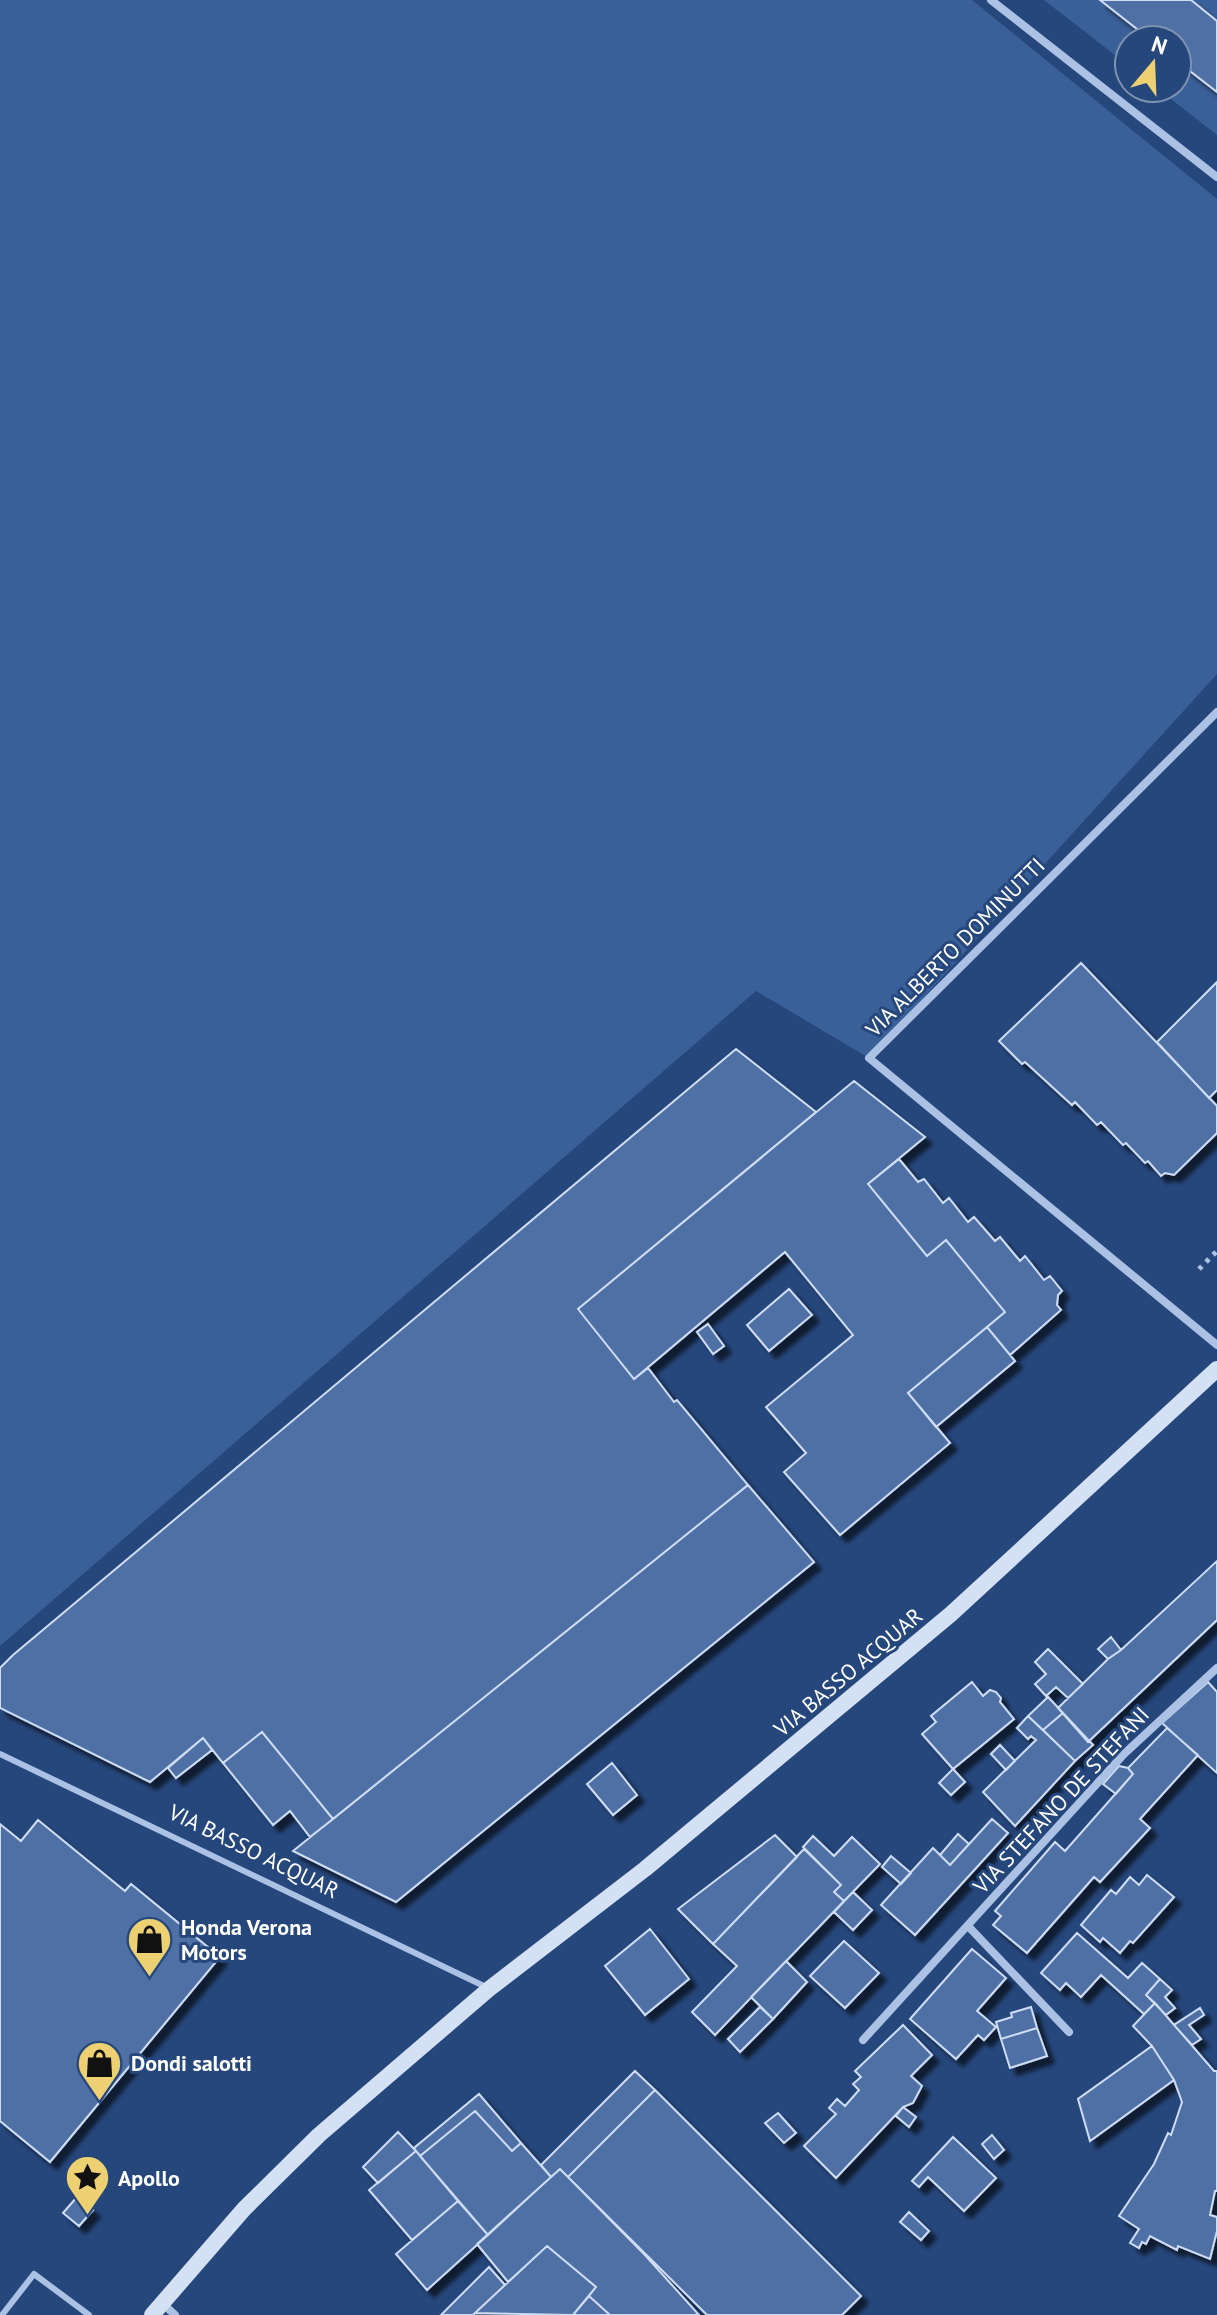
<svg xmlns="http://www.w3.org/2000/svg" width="1217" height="2315" viewBox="0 0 1217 2315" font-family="'PT Sans',sans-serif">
<defs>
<filter id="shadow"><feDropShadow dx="7" dy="7" stdDeviation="2" flood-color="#0009"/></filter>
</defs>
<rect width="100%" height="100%" fill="#26477c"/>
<path fill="#3a6099" d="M0,0h972l245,199v475l-348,384 -113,-67 -756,655z
M1044,0h173v135l-60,-47h20v-48h-48v26z"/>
<path fill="#4f70a4" stroke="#ceddf4" stroke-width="2" filter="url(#shadow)" d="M1100,0h91l26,21v71l-40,-31v-21h-26z
M1081,963l136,143v27l-43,42 -9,-2 -4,3 -13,-15 -3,2 -19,-20 -3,2 -22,-23 -4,3 -22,-23 -3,3 -47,-43 -3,2 -23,-23z
M1217,982v108l-8,8 -52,-56z
M736,1049l80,63 -238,197 56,70 14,-11 26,34 3,-2 71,85 -415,334 -71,-87 -39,31 -20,-25 -53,44 -150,-74v-40l13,-13z
M854,1081l71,56 -57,47 59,72 19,-16 59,72 -97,81 42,50 -110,92 -56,-63 22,-19 -40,-46 87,-72 -68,-83 -151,127 -56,-70z
M899,1159l19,23 6,-3 19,24 6,-5 19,24 6,-5 21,24 5,-4 20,24 5,-5 19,24 6,-4 12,15 -4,4 -1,10 4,5 -51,45 -23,-28 18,-15 -59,-72 -19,16 -59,-72z
M789,1289l23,26 -43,36 -22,-26z
M708,1324l16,22 -11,8 -16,-22z
M987,1327l28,34 -79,66 -28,-34z
M748,1485l66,77 -418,340 -103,-51z
M1217,1561v59l-129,122 -30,-34 50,-49 13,-9z
M1111,1637l10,13 -13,9 -10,-10z
M1048,1649l35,35 -15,14 -12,-11 -10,9 -11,-12 11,-10 -11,-12z
M972,1682l11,14 7,-6 6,2 5,6 -1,4 14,17 -61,50 -31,-35 14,-12 -5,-6z
M1208,1682l9,10v81l-55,-50z
M1048,1697l15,16 -20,17 -15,-14z
M1063,1713l30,32 -18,16 -32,-31z
M1028,1716l47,45 -60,65 -32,-34 53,-52 -5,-4 -3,3 -11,-11z
M1167,1728l31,27 -58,64 10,9 -50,54 -6,-5 -67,76 -34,-28 8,-9 -6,-5 60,-69 10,9 68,-77 -5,-6z
M262,1732l71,87 -23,18 -20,-26 -17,14 -50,-62z
M203,1738l9,12 -36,28 -8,-10z
M1000,1745l15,16 -9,9 -15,-16z
M612,1763l25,32 -24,20 -26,-31z
M1119,1766l9,2 5,6 -17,20 -13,-10z
M953,1769l12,13 -14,13 -12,-12z
M992,1819l16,14 -93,102 -34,-30 52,-57 17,17z
M38,1820l87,71 6,-7 89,73 -170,205 -50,-41v-297l21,17z
M958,1834l11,10 -19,21 -10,-10z
M775,1835l22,22 -84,87 -35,-35z
M813,1836l21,20 18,-19 28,27 -36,37 -10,-9 7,-7 -38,-38z
M804,1849l37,36 -7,7 10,9 -129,134 -23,-23 45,-46 -24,-22z
M891,1856l20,17 -10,11 -19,-17z
M1147,1875l27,22 -41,46 -3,-2 -10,12 -17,-15 -3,4 -19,-17 30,-35 5,4 14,-17 9,8z
M853,1892l19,18 -19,20 -19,-18z
M650,1929l39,50 -44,36 -40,-49z
M1077,1933l51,45 14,-15 18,16 -14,16 9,8 -11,11 -43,-39 -20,22 -15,-14 -6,7 -19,-17z
M844,1941l35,32 -34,35 -35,-32z
M972,1949l34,29 -29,33 19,16 -12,13 -6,-5 -22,24 -46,-40z
M786,1961l21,21 -34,37 -22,-22z
M1160,1979l12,11 -7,7 10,11 -9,7 -20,-20z
M1155,2003l59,68h3v120h-2l-5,24 7,2v14l-7,28 -32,-13 -1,4 -27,-14 -4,8 -4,-2 -3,6 -9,-5 9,-14 -20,-13 35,-52 14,-31 3,2 11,-33 -8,-22 -22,-34 -19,-20z
M760,2007l13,12 -33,33 -12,-13z
M1031,2007l6,21 -36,11 -5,-17 16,-5 -1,-4z
M1200,2008l4,7 -15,10 12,14 -9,6 -18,-20z
M903,2025l29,30 -21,21 11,10 -9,17 -10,4 -67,71 -32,-32 32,-32 -7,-6 8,-9 8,7 14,-16 -6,-6 8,-7 -6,-6z
M1037,2028l10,28 -37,12 -9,-29z
M1152,2046l22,34 -84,61 -12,-42z
M635,2071l20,19 -87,87 -8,-8 -9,8 -10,-12z
M655,2090l206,206 -19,19h-135l-139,-138z
M479,2094l42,49 -9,8 -37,-40 -55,45 -6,-8z
M903,2107l13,10 -7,10 -13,-11z
M475,2111l37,40 9,-8 30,34 -63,58 -68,-79z
M778,2113l18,20 -12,10 -19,-20z
M398,2132l18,19 -38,32 -15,-16z
M992,2135l12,15 -10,9 -12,-15z
M953,2137l43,41 -32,33 -36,-34 -9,10 -7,-6z
M416,2151l42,50 -46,39 -43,-50z
M560,2169l84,85 55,61h-89l-21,-19 7,-9 -49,-41 -39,36 -31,-38z
M77,2197l16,13 -14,16 -16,-13z
M458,2201l30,34 -61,55 -31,-36z
M909,2212l20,19 -8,9 -21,-18z
M547,2246l49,41 -23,28 -98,-2z
M489,2267l16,18 -32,30h-32z
M589,2296l21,19h-37z"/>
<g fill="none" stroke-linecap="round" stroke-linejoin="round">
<path stroke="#abc2e4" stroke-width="5" stroke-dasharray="4 6" stroke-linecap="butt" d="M1199,1269l18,-18"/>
<path stroke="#abc2e4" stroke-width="6" d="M0,1754l486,233
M2,2315l32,-41 55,41"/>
<path stroke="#abc2e4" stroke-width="8" d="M991,0l226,177
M1217,712l-348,346 348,287
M968,1926l101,106
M863,2040l261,-286 93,-86
M162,2303l13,12"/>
<path stroke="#d4e0f4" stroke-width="16" d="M152,2315l92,-106 75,-74 170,-146 156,-120 306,-255 266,-245"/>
</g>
<defs>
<symbol id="shop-pin" viewBox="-11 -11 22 30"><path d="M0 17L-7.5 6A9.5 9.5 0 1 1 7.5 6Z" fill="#ecd071" stroke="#26477c"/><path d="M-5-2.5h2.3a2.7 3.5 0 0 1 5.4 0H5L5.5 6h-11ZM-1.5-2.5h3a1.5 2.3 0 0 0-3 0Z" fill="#111"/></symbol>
<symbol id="sight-pin" viewBox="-11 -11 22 30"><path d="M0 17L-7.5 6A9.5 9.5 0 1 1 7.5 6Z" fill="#ecd071" stroke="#26477c"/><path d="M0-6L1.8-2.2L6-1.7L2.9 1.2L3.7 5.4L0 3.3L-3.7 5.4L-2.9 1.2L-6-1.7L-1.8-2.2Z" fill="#111"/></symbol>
</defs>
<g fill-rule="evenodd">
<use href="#shop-pin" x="124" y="1914" width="51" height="69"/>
<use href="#shop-pin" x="74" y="2038" width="51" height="69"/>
<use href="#sight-pin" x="62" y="2152" width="51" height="69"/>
</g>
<g text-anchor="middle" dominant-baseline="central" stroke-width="6" stroke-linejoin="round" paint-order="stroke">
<g font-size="22" fill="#fff" stroke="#26477c">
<text transform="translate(955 947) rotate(-45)">VIA ALBERTO DOMINUTTI</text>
<text transform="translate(848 1672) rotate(-40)">VIA BASSO ACQUAR</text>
<text transform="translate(1061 1800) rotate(-47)">VIA STEFANO DE STEFANI</text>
<text transform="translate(254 1851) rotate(26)">VIA BASSO ACQUAR</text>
</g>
<g font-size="22" font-weight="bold" fill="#fff" stroke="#26477c" text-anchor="start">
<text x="181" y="1927">Honda Verona<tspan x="181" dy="25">Motors</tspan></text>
<text x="131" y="2063">Dondi salotti</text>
<text x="118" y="2178">Apollo</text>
</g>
</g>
<g transform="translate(1153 64) rotate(19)"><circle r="38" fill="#26477c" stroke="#7d91b0" stroke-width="2"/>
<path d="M0-6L14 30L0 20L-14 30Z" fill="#ecd071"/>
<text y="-12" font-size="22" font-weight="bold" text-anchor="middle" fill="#ffffff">N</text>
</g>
</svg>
